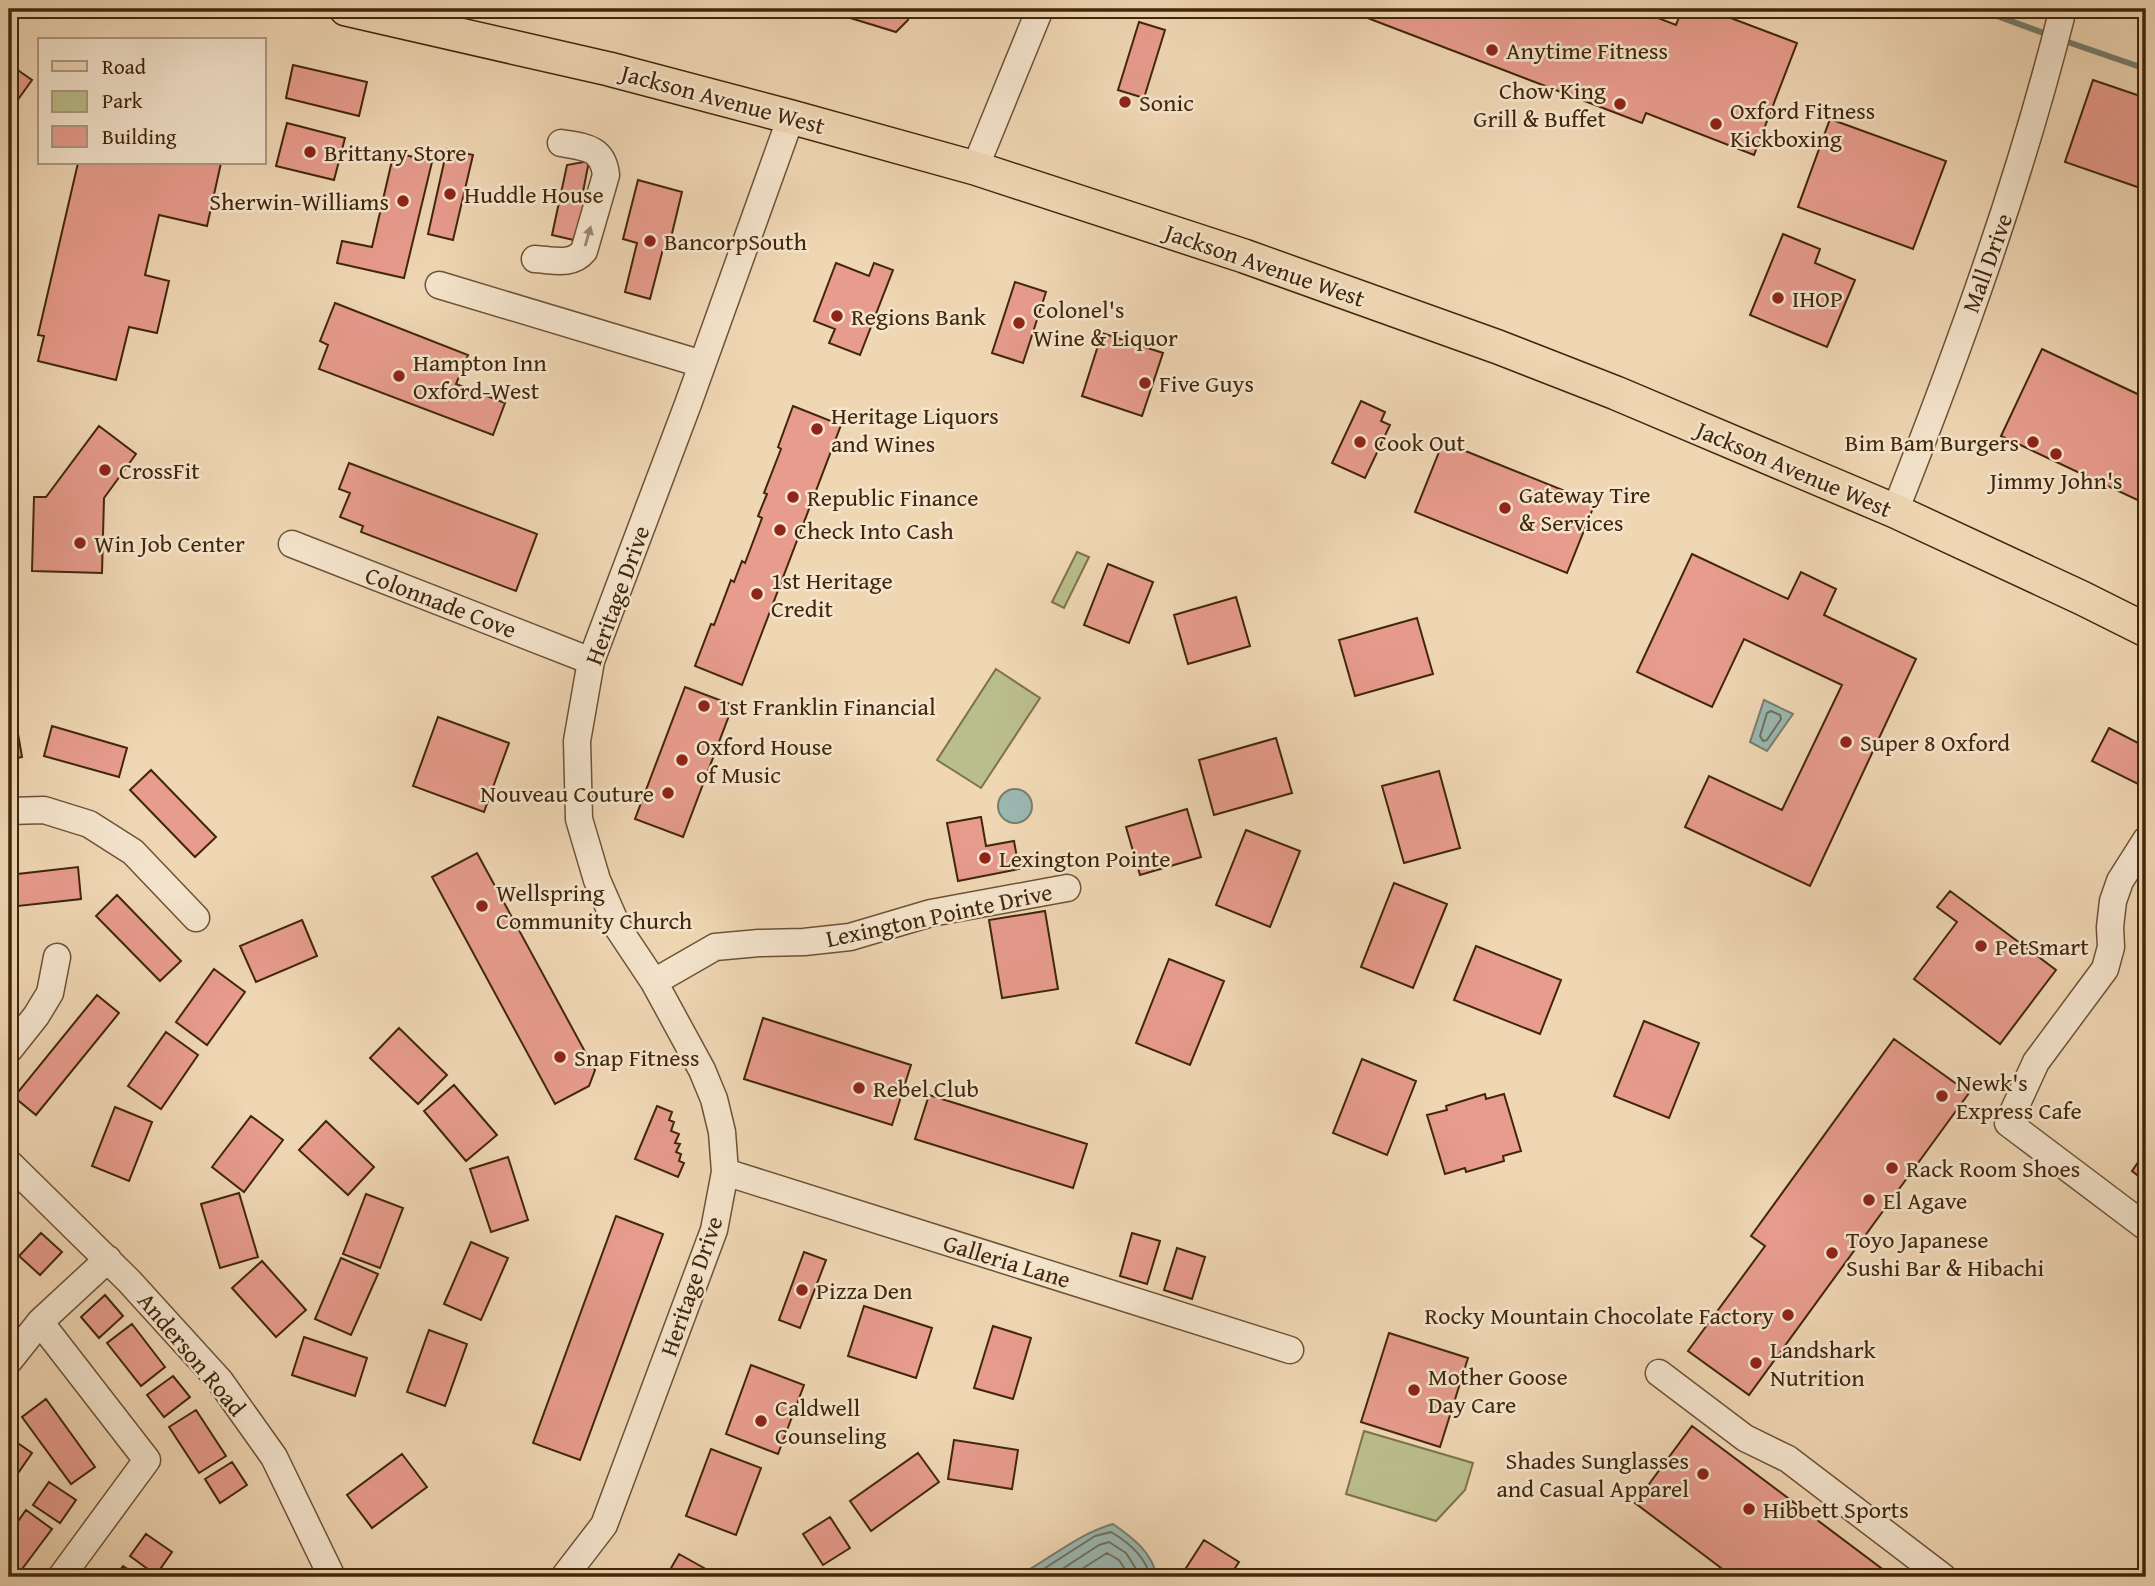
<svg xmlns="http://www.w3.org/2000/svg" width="2155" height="1586" viewBox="0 0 2155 1586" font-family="'Gentium Book Plus',serif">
<rect width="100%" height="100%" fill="#f0d7b4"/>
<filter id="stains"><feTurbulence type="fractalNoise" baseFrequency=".00286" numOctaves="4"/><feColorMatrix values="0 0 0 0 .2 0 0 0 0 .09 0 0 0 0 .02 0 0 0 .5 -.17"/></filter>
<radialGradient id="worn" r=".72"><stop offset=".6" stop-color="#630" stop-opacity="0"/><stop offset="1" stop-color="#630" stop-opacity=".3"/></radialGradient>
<path fill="#babe8c" stroke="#7e724c" stroke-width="2" d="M1077,552l12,5 -25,51 -12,-6z
M996,669l44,29 -59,90 -44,-28z
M1364,1431l109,32 -8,27 -29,31 -90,-27z"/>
<path fill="#9bb8b2" stroke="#777e6f" stroke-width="2" d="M1764,700l29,14 -26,37 -17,-9z
M998 806a17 17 0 1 1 34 0a17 17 0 1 1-34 0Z
M1113,1524c20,14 39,28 44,53h-141c33,-17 61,-43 97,-53z"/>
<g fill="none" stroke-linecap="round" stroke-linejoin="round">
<path stroke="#6e6f5e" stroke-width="2" d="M1771,711l9,4 1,4 -14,21 -4,1 -3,-5 7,-23z
M1031,1577l64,-41 16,-4c17,10 35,25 39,45
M1050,1577l49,-32 10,-3 17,11 15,24
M1069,1577l38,-24 12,7 11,17"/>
<path stroke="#777e6f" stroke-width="6" d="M1978,9l71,26
M2062,40l84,29"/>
</g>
<path fill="#e89c8e" stroke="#41260b" stroke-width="2" d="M821,9h90l-3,11 -12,12z
M1344,9h291l41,16 6,-16h25l90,34 -43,112 -108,-42 -4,10z
M1139,22l26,8 -21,68 -26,-8z
M9,64l23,16 -23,32z
M293,65l74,17 -8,34 -73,-18z
M2093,80l53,18v92l-81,-28z
M1830,119l116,42 -33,88 -115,-42z
M287,123l58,15 -11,42 -58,-14z
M447,149l26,6 -20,85 -25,-6z
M394,152l38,10 -28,116 -67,-15 5,-22 30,6z
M589,161l-7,36 6,1 -10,43 -26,-6 15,-70z
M78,163h143l-14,63 -48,-11 -14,60 24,6 -12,52 -28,-6 -13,53 -78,-19 6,-25 -6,-1z
M638,180l44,12 -14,58 -5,-1 -13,50 -25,-7 12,-49 -14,-4z
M1783,234l37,15 -5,14 40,17 -28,67 -77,-32z
M836,263l33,13 5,-13 19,7 -33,85 -31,-12 6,-14 -21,-8z
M1015,282l31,10 -23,71 -31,-10z
M335,303l133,52 -12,29 49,19 -12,32 -174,-66 9,-24 -8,-4z
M1102,333l61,20 -21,63 -60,-20z
M2042,349l104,49v106l-145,-68z
M1361,401l24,11 -4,9 9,4 -25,53 -33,-15z
M793,406l48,19 -99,260 -47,-19 16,-42 3,1 17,-45 3,2 8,-21 3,2 17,-45 -4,-2 9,-22 -3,-1 17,-44 -3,-2z
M99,426l37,28 -32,44 -2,75 -70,-2 2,-74h12z
M1443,442l152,61 -28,70 -152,-61z
M349,463l188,71 -21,57 -155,-59 2,-6 -23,-9 10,-24 -11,-4z
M1692,554l96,45 13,-27 35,17 -12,26 92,44 -106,227 -125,-59 24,-51 73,34 60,-125 -98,-46 -32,68 -75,-35z
M1108,564l45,18 -24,61 -45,-18z
M1236,597l14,49 -62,18 -14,-49z
M1417,618l16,56 -78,22 -16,-56z
M685,687l48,18 -50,132 -48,-18z
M438,717l71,26 -25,69 -71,-26z
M52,726l75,22 -8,29 -75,-21z
M17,728l5,29 -13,3v-31z
M2109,728l37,19v41l-54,-27z
M1276,738l16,55 -78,22 -15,-55z
M151,770l65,67 -21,20 -65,-67z
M1439,771l21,77 -56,15 -22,-77z
M1187,809l14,48 -61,18 -14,-48z
M981,817l5,29 28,-5 5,28 -61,12 -11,-58z
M1246,830l54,21 -30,76 -54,-22z
M477,853l118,217 -6,16 -34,18 -123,-227z
M78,867l3,32 -72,8v-32z
M1394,883l53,21 -34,84 -52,-21z
M1950,891l106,79 -56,74 -86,-65 43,-57 -20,-15z
M117,895l64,66 -21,20 -64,-65z
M1045,911l13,78 -56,9 -13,-78z
M302,920l15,36 -61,26 -16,-36z
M1476,946l85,34 -21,54 -86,-34z
M1169,959l55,22 -34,84 -54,-22z
M214,969l31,23 -38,53 -31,-23z
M97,995l22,18 -83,102 -22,-18z
M763,1018l148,47 -19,60 -148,-46z
M1644,1021l55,22 -30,75 -55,-22z
M399,1028l48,47 -29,29 -48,-46z
M166,1032l32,23 -37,54 -33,-23z
M1894,1039l75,54 -220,302 -61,-44 77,-105 -14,-10z
M1362,1059l54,22 -29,74 -54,-22z
M454,1085l43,50 -31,26 -42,-50z
M1485,1094l1,5 18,-5 17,57 -18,5 1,5 -38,11 -1,-4 -20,6 -18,-59 20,-5 -1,-4z
M929,1095l158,49 -14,44 -158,-49z
M657,1106l15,6 -3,8 5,2 -3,9 8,3 -4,9 5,1 -4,8 5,2 -2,7 5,2 -6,14 -43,-18z
M115,1107l37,15 -23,59 -37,-15z
M251,1116l32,24 -39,52 -32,-25z
M326,1121l48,46 -26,28 -49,-45z
M2146,1151v31l-14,-11z
M508,1157l20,63 -37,12 -21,-63z
M239,1193l19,64 -38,11 -19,-64z
M366,1194l37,14 -23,60 -37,-14z
M616,1216l47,18 -83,226 -47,-17z
M41,1233l21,19 -22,23 -21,-19z
M1132,1233l28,8 -13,43 -27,-8z
M471,1242l37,16 -27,62 -37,-16z
M1177,1248l28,9 -13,42 -28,-9z
M804,1252l22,8 -26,68 -21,-8z
M341,1258l37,16 -27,61 -36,-16z
M262,1261l44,49 -30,27 -44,-49z
M105,1295l18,21 -24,22 -18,-21z
M864,1306l68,22 -16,50 -68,-22z
M132,1324l33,43 -24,19 -34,-43z
M993,1326l38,12 -18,61 -39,-11z
M429,1330l38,14 -22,62 -38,-14z
M1389,1333l79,25 -28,89 -79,-25z
M304,1337l63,21 -12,38 -63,-21z
M751,1365l53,20 -26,69 -52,-20z
M173,1376l17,21 -26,20 -17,-22z
M46,1399l49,68 -24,17 -49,-67z
M196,1410l30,46 -27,17 -30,-46z
M1692,1426l201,151h-160l-98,-74z
M9,1437l23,16 -16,23 -7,-5z
M954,1440l64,10 -6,39 -64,-10z
M711,1449l50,19 -25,67 -50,-19z
M918,1453l21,29 -68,49 -21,-30z
M402,1454l25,33 -55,41 -25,-33z
M232,1462l15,23 -27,18 -15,-24z
M49,1482l27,18 -16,23 -27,-18z
M26,1510l26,19 -36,48h-7v-43z
M830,1517l20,31 -27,17 -20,-31z
M146,1534l26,18 -16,23 -26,-19z
M1204,1540l35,22 -10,15h-29l-14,-9z
M679,1554l41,23h-54z
M123,1566l17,11h-25z"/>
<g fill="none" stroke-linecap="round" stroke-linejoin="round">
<defs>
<path id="minor" d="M975,168l65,-159
M535,259c18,1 37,7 49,-8l22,-76c-3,-28 -22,-28 -45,-32
M439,285l263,79
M1895,511c65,-164 125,-330 168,-502
M292,544l299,117
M9,811l35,-1 45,14 44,28 63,66
M2146,840l-26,41 -7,20 -3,26 1,20 -6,22 -69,93 -28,61 138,104
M654,982l61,-35 44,-4 45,-1 46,-5 81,-24 136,-25
M9,1050l27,-34 14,-23 7,-36
M9,1163l120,118 91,100 54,76 58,120
M725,1172l565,178
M40,1322l107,138 -86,117
M9,1361l31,-39 68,-63
M1659,1373l86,65 43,21 155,118
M564,1577l40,-52 110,-295 11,-58 -3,-40 -8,-33 -12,-29 -48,-88 -36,-54 -21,-48 -18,-61 -2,-78 14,-80 97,-257 103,-287"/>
<path id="major" d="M346,9l263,60 182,48 184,51 269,88 254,91 118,46 279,118 187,87 64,32"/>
</defs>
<use href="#minor" stroke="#6d5235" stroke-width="29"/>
<use href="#major" stroke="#41260b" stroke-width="36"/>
<use href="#minor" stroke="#f5e5ce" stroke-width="26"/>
<use href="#major" stroke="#f0d7b4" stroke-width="33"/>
</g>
<defs><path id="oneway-solid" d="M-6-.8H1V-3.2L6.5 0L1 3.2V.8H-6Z" transform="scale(1.75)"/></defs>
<use fill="#9b866c" href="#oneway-solid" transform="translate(588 236) rotate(-74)"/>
<g fill="#8f2418" stroke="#f5e5ce" stroke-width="2.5">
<circle cx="1492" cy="50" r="7"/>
<circle cx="1125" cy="102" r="7"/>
<circle cx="1620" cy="104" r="7"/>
<circle cx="1716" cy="124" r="7"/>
<circle cx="310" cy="152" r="7"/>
<circle cx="450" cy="194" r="7"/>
<circle cx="403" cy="201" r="7"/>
<circle cx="650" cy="241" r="7"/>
<circle cx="1778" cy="298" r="7"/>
<circle cx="837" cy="316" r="7"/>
<circle cx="1019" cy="323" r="7"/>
<circle cx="399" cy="376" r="7"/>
<circle cx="1145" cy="383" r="7"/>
<circle cx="817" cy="429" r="7"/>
<circle cx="1360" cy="442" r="7"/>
<circle cx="2033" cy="442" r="7"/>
<circle cx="2056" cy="454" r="7"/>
<circle cx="105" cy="470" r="7"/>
<circle cx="793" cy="497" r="7"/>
<circle cx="1505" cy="508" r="7"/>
<circle cx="780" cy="530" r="7"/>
<circle cx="80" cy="543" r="7"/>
<circle cx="757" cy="594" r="7"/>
<circle cx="704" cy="706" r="7"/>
<circle cx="1846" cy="742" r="7"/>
<circle cx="682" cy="760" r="7"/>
<circle cx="668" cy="793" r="7"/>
<circle cx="985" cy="858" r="7"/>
<circle cx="482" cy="906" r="7"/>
<circle cx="1981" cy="946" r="7"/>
<circle cx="560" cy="1057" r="7"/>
<circle cx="859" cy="1088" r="7"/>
<circle cx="1942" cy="1096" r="7"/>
<circle cx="1892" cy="1168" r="7"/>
<circle cx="1869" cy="1200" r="7"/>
<circle cx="1832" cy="1253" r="7"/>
<circle cx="802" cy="1290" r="7"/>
<circle cx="1788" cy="1315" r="7"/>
<circle cx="1756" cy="1363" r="7"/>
<circle cx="1414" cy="1390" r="7"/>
<circle cx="761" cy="1421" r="7"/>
<circle cx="1703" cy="1474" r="7"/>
<circle cx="1749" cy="1509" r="7"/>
</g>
<g text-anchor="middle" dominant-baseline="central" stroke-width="5" stroke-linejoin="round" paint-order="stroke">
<g font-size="24" fill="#41260b" stroke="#f5e5ce" text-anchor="start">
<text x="1506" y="50">Anytime Fitness</text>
<text x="1606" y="90" text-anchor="end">Chow King<tspan x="1606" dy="28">Grill &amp; Buffet</tspan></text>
<text x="1139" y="102">Sonic</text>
<text x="1730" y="110">Oxford Fitness<tspan x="1730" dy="28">Kickboxing</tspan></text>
<text x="324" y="152">Brittany Store</text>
<text x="464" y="194">Huddle House</text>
<text x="389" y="201" text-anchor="end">Sherwin-Williams</text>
<text x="664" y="241">BancorpSouth</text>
<text x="1792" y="298">IHOP</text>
<text x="1033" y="309">Colonel's<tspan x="1033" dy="28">Wine &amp; Liquor</tspan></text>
<text x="851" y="316">Regions Bank</text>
<text x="413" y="362">Hampton Inn<tspan x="413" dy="28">Oxford-West</tspan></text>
<text x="1159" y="383">Five Guys</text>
<text x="831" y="415">Heritage Liquors<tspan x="831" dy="28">and Wines</tspan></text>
<text x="1374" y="442">Cook Out</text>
<text x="2019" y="442" text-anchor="end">Bim Bam Burgers</text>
<text x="119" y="470">CrossFit</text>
<text x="2056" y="480" text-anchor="middle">Jimmy John's</text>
<text x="1519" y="494">Gateway Tire<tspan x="1519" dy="28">&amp; Services</tspan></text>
<text x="807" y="497">Republic Finance</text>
<text x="794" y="530">Check Into Cash</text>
<text x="94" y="543">Win Job Center</text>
<text x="771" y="580">1st Heritage<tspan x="771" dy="28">Credit</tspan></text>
<text x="718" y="706">1st Franklin Financial</text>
<text x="1860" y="742">Super 8 Oxford</text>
<text x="696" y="746">Oxford House<tspan x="696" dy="28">of Music</tspan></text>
<text x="654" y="793" text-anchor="end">Nouveau Couture</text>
<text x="999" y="858">Lexington Pointe</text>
<text x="496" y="892">Wellspring<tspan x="496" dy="28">Community Church</tspan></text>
<text x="1995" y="946">PetSmart</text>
<text x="574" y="1057">Snap Fitness</text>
<text x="1956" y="1082">Newk's<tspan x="1956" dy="28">Express Cafe</tspan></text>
<text x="873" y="1088">Rebel Club</text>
<text x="1906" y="1168">Rack Room Shoes</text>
<text x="1883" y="1200">El Agave</text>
<text x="1846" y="1239">Toyo Japanese<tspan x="1846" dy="28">Sushi Bar &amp; Hibachi</tspan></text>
<text x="816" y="1290">Pizza Den</text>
<text x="1774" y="1315" text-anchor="end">Rocky Mountain Chocolate Factory</text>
<text x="1770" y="1349">Landshark<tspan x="1770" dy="28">Nutrition</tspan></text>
<text x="1428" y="1376">Mother Goose<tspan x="1428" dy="28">Day Care</tspan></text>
<text x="775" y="1407">Caldwell<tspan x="775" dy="28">Counseling</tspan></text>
<text x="1689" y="1460" text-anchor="end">Shades Sunglasses<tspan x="1689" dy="28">and Casual Apparel</tspan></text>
<text x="1763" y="1509">Hibbett Sports</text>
</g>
<g font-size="24" fill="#41260b" stroke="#f5e5ce">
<text transform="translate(723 99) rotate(15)">Jackson Avenue West</text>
<text transform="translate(1987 263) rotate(-70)">Mall Drive</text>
<text transform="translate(1265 265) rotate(19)">Jackson Avenue West</text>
<text transform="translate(1794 469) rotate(23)">Jackson Avenue West</text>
<text transform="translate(617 595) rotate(-70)">Heritage Drive</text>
<text transform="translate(441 602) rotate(21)">Colonnade Cove</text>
<text transform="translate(939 915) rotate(-12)">Lexington Pointe Drive</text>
<text transform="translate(1007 1261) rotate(17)">Galleria Lane</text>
<text transform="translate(691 1286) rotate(-71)">Heritage Drive</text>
<text transform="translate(192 1354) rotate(50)">Anderson Road</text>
</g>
</g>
<rect width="2155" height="1586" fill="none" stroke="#f0d7b4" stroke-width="35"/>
<rect x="10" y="10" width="2134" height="1565" fill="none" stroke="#41260b" stroke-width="3.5"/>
<rect x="18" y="18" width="2120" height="1551" fill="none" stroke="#41260b" stroke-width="2"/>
<rect x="38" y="38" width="228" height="126" fill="#f5e5ce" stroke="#ad9980" stroke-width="2"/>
<rect x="52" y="61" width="35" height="10" fill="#f0d7b4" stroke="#ad9980" stroke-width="2"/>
<text x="102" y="74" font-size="21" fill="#41260b">Road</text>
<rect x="52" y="91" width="35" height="21" fill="#babe8c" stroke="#ad9980" stroke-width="2"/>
<text x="102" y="108" font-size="21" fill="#41260b">Park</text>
<rect x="52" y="126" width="35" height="21" fill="#e89c8e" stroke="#ad9980" stroke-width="2"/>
<text x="102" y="144" font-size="21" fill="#41260b">Building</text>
<rect width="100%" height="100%" filter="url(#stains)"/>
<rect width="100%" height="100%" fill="url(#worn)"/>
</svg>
